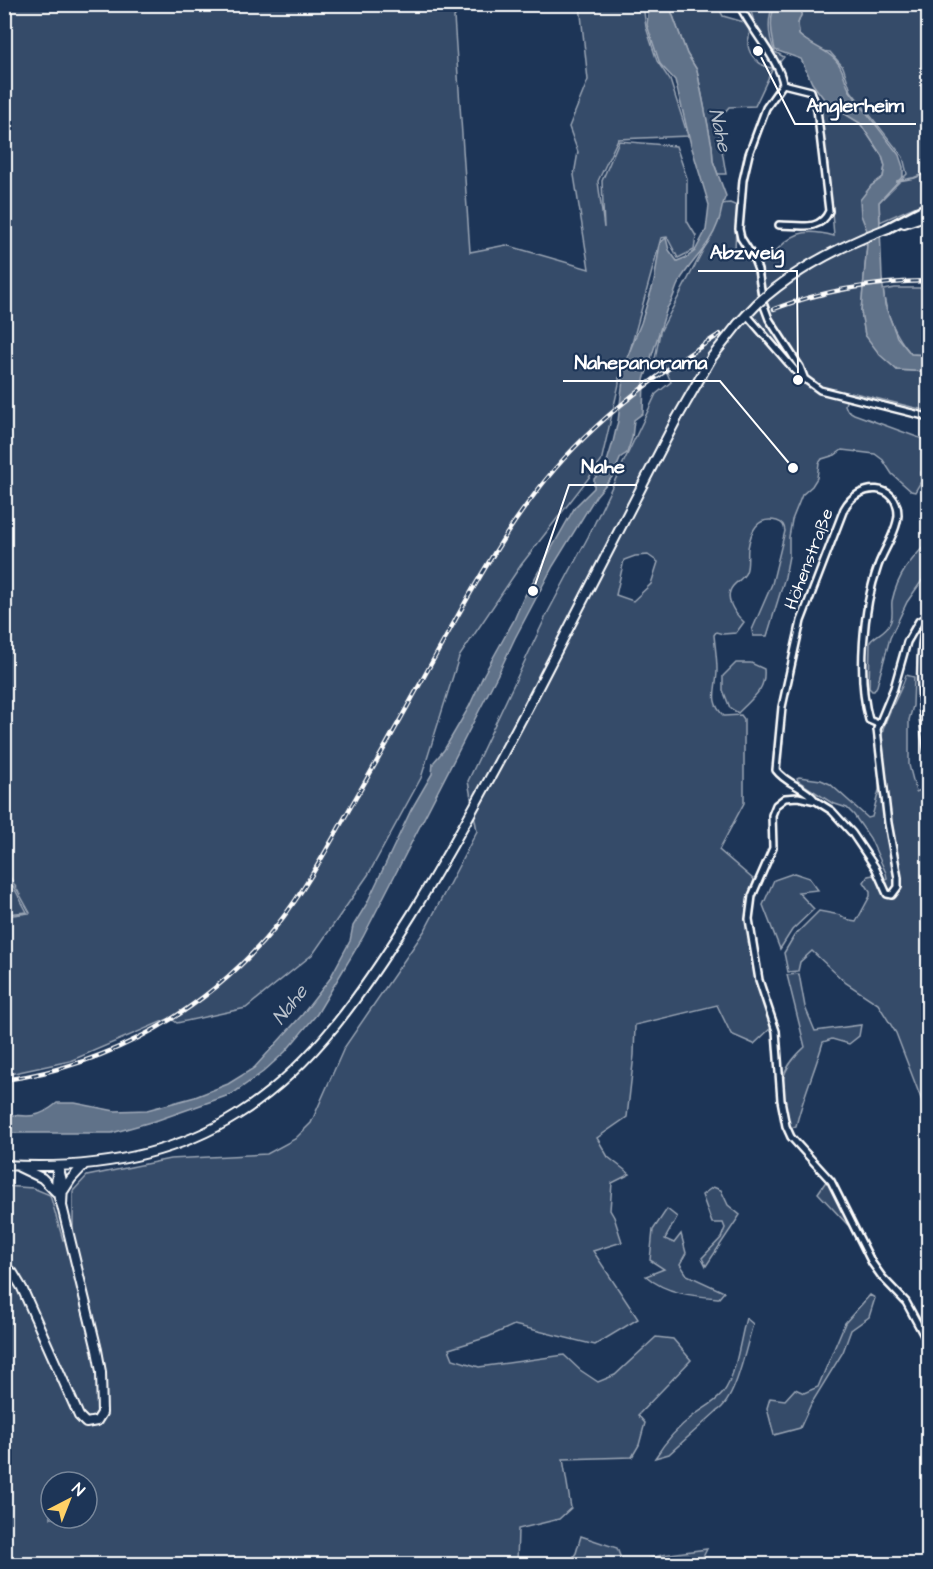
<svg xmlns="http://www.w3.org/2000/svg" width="933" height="1569" viewBox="0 0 933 1569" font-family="'Architects Daughter',sans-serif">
<rect width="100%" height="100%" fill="#1d3557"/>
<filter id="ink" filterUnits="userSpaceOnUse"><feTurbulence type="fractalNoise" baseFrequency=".0167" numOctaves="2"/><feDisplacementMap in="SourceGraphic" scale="12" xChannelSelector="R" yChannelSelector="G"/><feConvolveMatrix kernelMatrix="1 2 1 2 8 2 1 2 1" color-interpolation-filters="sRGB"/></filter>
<g filter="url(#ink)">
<path fill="#364b69" stroke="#9aa5b4" stroke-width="1.5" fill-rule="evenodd" d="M5,5h458l-9,12 16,235 36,-7 83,24 -15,-94 4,-23 -9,-25 19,-47 -8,-75h63l3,22 11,34 13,19 18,56 -70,3 -20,42 6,47 -2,-47 17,-40 57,5 11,32v43l9,15 -2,14 -16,8 -11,-21 -6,1 -39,142 -3,-2v6l-18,78 -80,103 -62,92 -38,121 -53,97 -55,79 -67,54 -69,15 -7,-5 -100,43 -65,14v-159l25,-3 -26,-47z
M669,5h48l6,11 21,6c1,3 4,5 5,8 2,6 -2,10 -1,15 1,11 14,23 25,23l-18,38 -26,1 -12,14 9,53h-8l-5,-13 -1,-15 -15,-76 -10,-16z
M750,5h23c-6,16 -5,31 2,47l9,5 -4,5c-12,-11 -29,-41 -30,-57z
M805,5h123v196l-48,21 -1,-20 28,-28 -4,-17 -52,-66 -8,-24 -13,-15c-9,0 -23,-10 -31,-17l-1,-12z
M819,100l8,3 33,20 22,33 3,10 -2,11 -12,9 -3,47 -9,10 8,2 -6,66 4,24 32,35 31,2v39l-77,-19 -3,2 -3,11 2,5 7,4 74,27v30l-4,-1 -3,2 1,8 -7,12 -4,-1 -19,-17 -9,-14 -8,-6 -33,-4 -7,5 -13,4 -3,4 -2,15 -5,8 -10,9 -10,25 -3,17v19l-4,21 -18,59h-14l-1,-6 20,-46 13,-53c-1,-6 -2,-8 -8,-10 -20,-5 -26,10 -29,27 -1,8 1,17 -2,24 -2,6 -9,9 -13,14 -10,12 2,28 11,36l-8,11 -13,1 -7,-2 -2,3c1,11 3,23 3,35 0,19 -9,31 7,46l17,-1 3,4v84l-25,47 35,30 -6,17 -2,21 10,65 16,44 -18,17 -23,-10 -14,-29 -82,20 -1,30 -7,62 -30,21 11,19 22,17 -18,9 -2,27 4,7 8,25 -29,9 45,68 -43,26 -81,-20 -26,12 -39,12 4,10 26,8 85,-12 16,15 18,12 17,-7 41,-38 17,2 18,21 -53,55 7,8 -6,22 -7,12 -69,2 8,49 -12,11 -41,10 -1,35h-512l-1,-378 29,2 17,7 13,45 10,-4v-45l14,-15 83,-17 97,-5 28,-15 16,-16 33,-75 81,-118 52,-99 -9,-50 80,-169 40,-75 68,-143 15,-12 -7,-16 -11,4 7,-38 51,-97 9,-31 10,-1 7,3 -2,43 1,6 26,9c28,-25 32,-39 72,-28l-5,-60zM648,555l10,7 -7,22 -18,17 -17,-6 8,-35 11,-4zM51,1482h36v36h-36z
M895,288h33v67l-17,-1c-16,-19 -25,-39 -28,-64z
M928,542v30l-21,30 -17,36 -13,48 -3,5h-2l-3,-3 1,-46c5,-7 16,-10 20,-19 4,-7 1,-15 2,-22 6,-27 18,-40 36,-59z
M736,663h15l13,6c2,22 -12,29 -26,44l-8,-5 -7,-18v-14z
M906,675l8,2 -1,29 -4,14v45l7,27 12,-5v330l-32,-84 -18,-29 -32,-21 -34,-32 -12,11 -2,9 -10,1 -4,-19 10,-17 25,-25 21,4 10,6 6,1 14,-26v-5l-6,-9 4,-6 5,-1 10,12 4,-9 -1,-5 -16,-35 -16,-23 -7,-7 -15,-5 -34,-22 -1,-3 2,-1 22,3 9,4 38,34 4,-1 7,-27v-12l-4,-38 7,-5c3,-21 18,-39 24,-60z
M794,873l15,5 9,12 -20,2 16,17 -22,21 -12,19 -17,-44 11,-25z
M5,885l8,1 14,26 -22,2z
M799,974l6,33 10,24 46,-6 -2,11 -10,8 -17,-5 -9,3c-8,28 -20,55 -27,84l-7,3c-4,-14 -8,-34 -6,-49 2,-12 13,-25 22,-33l-18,-72z
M827,1180l20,40v4l-29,-31z
M713,1187l8,3 7,15 12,10 -34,51 -4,-8 19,-20 4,-10 -2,-5h-11l-10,-28z
M667,1209l10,8 -12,22 9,4 7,-9 5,19 -6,11 7,11 37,17 -5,6c-25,-2 -53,-4 -73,-22l18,-7 -14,-9 3,-30z
M870,1295l5,3 -6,19 -18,13 -8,22 -32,52 -11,24 -26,7 -7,-27 3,-10 15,2 10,-11 9,4 14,-6 27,-64z
M746,1318l7,6c-7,22 -17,77 -36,87l-48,43 -14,4c10,-16 22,-30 38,-42 9,-7 22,-13 30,-23 13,-17 17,-53 23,-75z
M581,1536l36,12 6,16h-54l7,-11z
M707,1549l-7,14 -3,1h-54l-4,-2 23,-7z"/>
<path fill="#617289" stroke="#a0aab8" stroke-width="1.5" d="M649,5h20l18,49 10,16 15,76 1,15 13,35c-5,9 -4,17 -8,27 -8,23 -27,38 -39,59 -5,9 -5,17 -12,26l-23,72 -1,33 -9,7 -2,18 -5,15 -6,4 -9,20 -16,19 -43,70 -38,72 -16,34 -136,265 -46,77 -32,38 -22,20 -31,22 -74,26 -46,13h-107v-19c23,3 33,5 52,-11h18l40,8 32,-1 48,-13 33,-13 26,-16 48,-53 27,-35 21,-39 3,-15 13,-21 45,-95 21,-36 1,-11 11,-13 25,-43 15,-33 30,-54 9,-21 52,-92 19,-19v-9l12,-14 7,-23 5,-21 7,-58 16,-40 13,-41 6,-39 6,-5 3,12 8,11 10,-4 8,-6 11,-21 3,-25 -18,-60 -16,-65 -15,-16 -13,-39z
M776,5h29l-7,18 1,12c13,12 34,16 42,33 4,8 4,15 9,23l49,64 4,12v9l-24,26 3,76 3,27 12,32 14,17 17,1v17l-31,-2 -17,-15 -15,-20 -4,-24 7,-78 -7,-18 -1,-15 11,-14 12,-9 2,-11 -3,-10 -22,-33 -33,-20 -15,-20 -11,-24 -26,-9c-3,-14 -7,-33 1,-45z"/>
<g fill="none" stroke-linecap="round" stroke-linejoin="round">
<path stroke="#a0aab8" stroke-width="2" d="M897,181l17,-3 14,-6"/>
<defs>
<path id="street" d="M739,4c10,23 41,57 44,80l-17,24 -17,46 -6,26 -4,49 2,9 12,19 5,13 5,33 6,16 31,48 5,13
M779,225c21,0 41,7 50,-14l-12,-102 -6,-18 -28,-7
M746,314l52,60 22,16 108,27
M928,611l-2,6 -7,4 -12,21 -13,46 -17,41 11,94 10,55v9l-6,8 -5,-1 -12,-27 -23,-34 -20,-22 -16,-10 -18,-4 -13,1 -9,7 -4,10 1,33 -21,48 -3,23 10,61 17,51 5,69 5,26 5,11 40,44 41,82 10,14 24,25 22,41
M926,617c-9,45 -5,92 2,137
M815,800c-10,-13 -29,-16 -39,-30l6,-63 19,-86 43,-112c15,-28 54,-26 54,6 -1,17 -15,36 -20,51 -15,42 -21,111 -9,154l9,4"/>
<path id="secondary" d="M904,223l24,-8
M738,324l19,-20
M4,1165c82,5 163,-6 233,-50 77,-48 128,-126 175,-201 41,-67 79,-137 116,-207 50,-95 99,-191 148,-287
M19,1167l23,11 14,14
M59,1169l4,16 -1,20
M64,1190l7,-11 13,-14
M4,1267l9,6 9,15 57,128 7,7 11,-2 5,-8 -1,-41 -4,-22 -35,-144c-6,-14 -7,-25 -4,-40"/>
<path id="primary" d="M888,228l40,-21"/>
</defs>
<use href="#street" stroke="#fff" stroke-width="10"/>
<use href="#secondary" stroke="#fff" stroke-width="12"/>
<use href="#primary" stroke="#fff" stroke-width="13"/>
<use href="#street" stroke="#1d3557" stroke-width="5"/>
<use href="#secondary" stroke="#1d3557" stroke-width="8"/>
<use href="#primary" stroke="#1d3557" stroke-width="8"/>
<defs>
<path id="rail" d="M774,309c50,-19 101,-27 154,-28
M4,1080c108,-15 206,-71 274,-156 30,-38 52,-81 76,-123 30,-51 58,-103 87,-155 29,-53 59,-107 96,-155 48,-64 116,-114 183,-157"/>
</defs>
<use href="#rail" stroke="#fff" stroke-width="4.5"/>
<use href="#rail" stroke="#1d3557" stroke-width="2" stroke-dasharray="7" stroke-linecap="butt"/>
<defs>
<path id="secondary-bridge" d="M757,304c38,-35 83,-58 131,-76
M676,420l36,-63 26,-33"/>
</defs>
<use href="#secondary-bridge" stroke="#fff" stroke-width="12" stroke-linecap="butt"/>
<use href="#secondary-bridge" stroke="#1d3557" stroke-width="8"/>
</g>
</g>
<g text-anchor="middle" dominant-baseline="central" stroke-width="4.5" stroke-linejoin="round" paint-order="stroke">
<g font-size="18" fill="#fff" stroke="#1d3557">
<text transform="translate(809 559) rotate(-69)">Höhenstraße</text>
</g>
<g font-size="20" font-style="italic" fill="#b8c0ca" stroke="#1d3557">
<text transform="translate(720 130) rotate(77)">Nahe</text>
<text transform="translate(290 1005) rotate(-52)">Nahe</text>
</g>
</g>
<path fill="none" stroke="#fff" stroke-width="2" d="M758 51L795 124H916M798 380L797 271H698M793 468L720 381H563M533 591L569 485H637"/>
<g fill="#fff" stroke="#1d3557" stroke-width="2">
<circle cx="758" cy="51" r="6"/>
<circle cx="798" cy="380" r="6"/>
<circle cx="793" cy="468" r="6"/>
<circle cx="533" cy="591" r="6"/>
</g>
<g font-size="20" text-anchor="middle" font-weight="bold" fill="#fff" stroke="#1d3557" stroke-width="4.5" stroke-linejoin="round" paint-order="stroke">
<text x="855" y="112">Anglerheim</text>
<text x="747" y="259">Abzweig</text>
<text x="641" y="369">Nahepanorama</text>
<text x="603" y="473">Nahe</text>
</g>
<rect width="933" height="1569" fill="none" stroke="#1d3557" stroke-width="24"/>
<rect x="12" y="12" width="909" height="1545" fill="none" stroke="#fff" stroke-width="2" filter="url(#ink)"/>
<g transform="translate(69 1500) rotate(42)"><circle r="28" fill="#1d3557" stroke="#77869a" stroke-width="1.5"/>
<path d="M0-4.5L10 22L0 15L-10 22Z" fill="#ffd166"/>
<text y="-9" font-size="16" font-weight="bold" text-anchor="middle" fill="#ffffff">N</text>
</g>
</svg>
